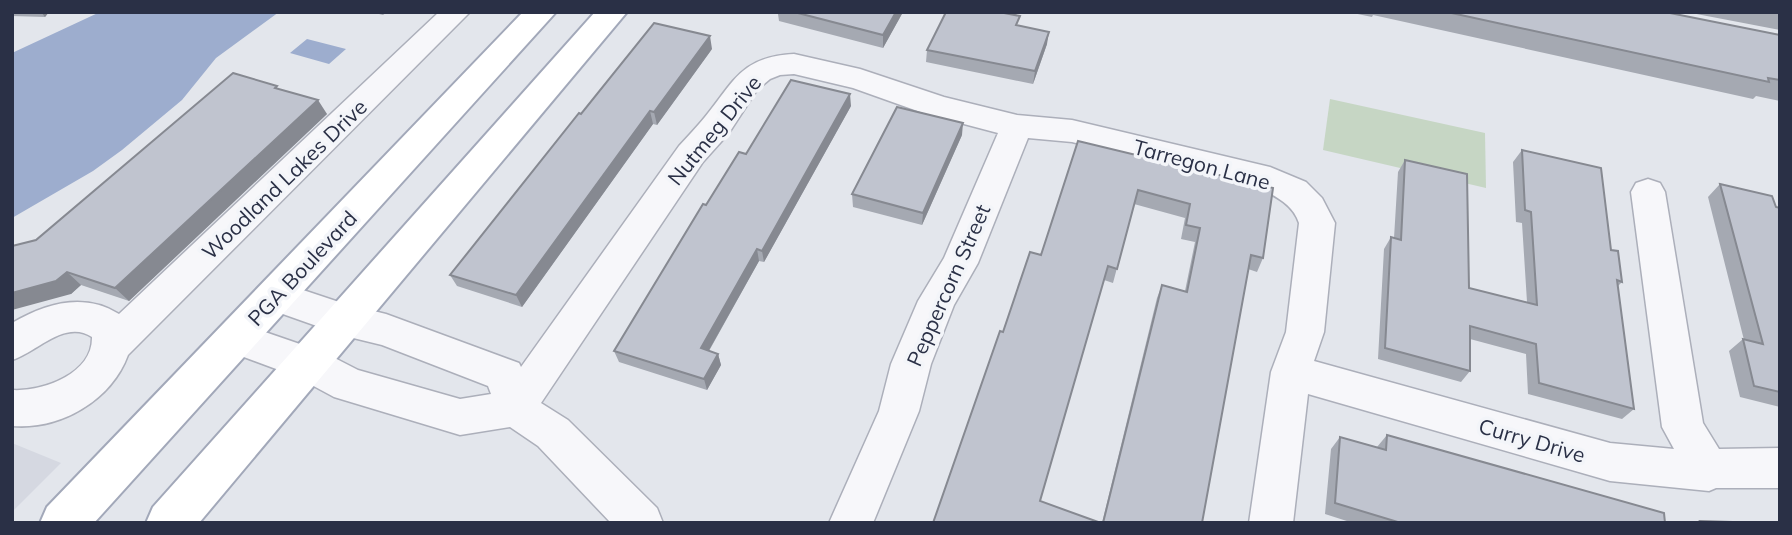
<svg xmlns="http://www.w3.org/2000/svg" width="1792" height="535" viewBox="0 0 1792 535" font-family="Mulish,sans-serif">
<rect width="100%" height="100%" fill="#e3e6ec"/>
<path fill="#d5d8e1" d="M12,443l49,20 -49,49z"/>
<path fill="#c6d6c4" d="M1330,99l155,34 1,55 -163,-38z"/>
<path fill="#9dadce" d="M100,12h179l-63,46 -34,42 -60,50 -29,21 -81,47v-165z
M307,39l39,10 -17,15 -39,-11z"/>
<g fill="none" stroke-linecap="round" stroke-linejoin="round">
<defs>
<path id="minor" d="M439,12h31l-342,343c-17,46 -68,75 -116,71v-36c30,2 81,-16 80,-53 -27,-18 -55,15 -80,23v-37c34,-20 72,-31 107,-9z
M794,54l66,15 84,28 73,18 55,5 198,47 36,15 16,16 13,25 -11,109 -10,29 296,82 64,6 -12,-22 -31,-235 5,-9 12,-4 12,4 5,9 38,231 16,26 61,-1v40h-64l-7,3 -99,-10 -302,-87 -15,129h-44l22,-151 15,-40 13,-109c-6,-18 -22,-26 -38,-34l-189,-47 -44,-4 -50,125 -24,42 -23,59 -12,47 -46,112h-44l50,-112 12,-47 27,-63 26,-43 54,-125 -72,-19 -73,-26 -59,-14 -14,1 -10,4 -13,11 -28,43 -26,29 -162,241 27,17 89,88 6,15h-52l-73,-77 -28,-19 -50,8 -126,-38 -39,-21 -73,-27 -5,-11 5,-11 14,-5 87,30 35,18 102,29 31,-5 -3,-8 -106,-41 -37,-9 -82,-29 -6,-11 6,-11 13,-4 69,23 41,10 133,49 2,4 158,-221c9,-10 18,-19 26,-29 30,-37 36,-60 89,-63z"/>
<path id="primary" d="M523,12h33l-462,511h-54l7,-16z
M595,12h32l-428,511h-53l7,-16z"/>
</defs>
<use href="#minor" stroke="#acafba" stroke-width="3"/>
<use href="#primary" stroke="#a2a8b9" stroke-width="4"/>
<use href="#minor" fill="#f7f7fa" fill-rule="evenodd"/>
<use href="#primary" fill="#fff" fill-rule="evenodd"/>
</g>
<path fill="#a5a9b2" d="M12,12h37l-4,5 -33,-1z
M371,12h16l-4,3z
M770,12h133l-20,36 -104,-27 -1,-7z
M1348,12h317l115,23v66l-24,-5 -3,3 -380,-84 -1,2z
M1686,12h94v18z
M1018,25l29,19 -14,40 -107,-22 1,-12z
M712,49l-55,76 -4,-1 -131,183 -65,-21 -7,-11z
M279,89l48,25 -198,187 -48,-16 -10,9 -35,-54z
M851,106l-87,156 -5,-1 -50,90 9,3 3,11 -14,25 -88,-28 -5,-11 132,-197z
M962,135l-40,90 -69,-18 -1,-13z
M1078,141l195,47 -10,70 -6,14 -9,-3 -46,254h-100l55,-225 5,-13 23,6 10,-49 -14,-3 4,-21 -51,-14 -21,79 -9,-3 -171,243 108,-268z
M1522,150l89,100 11,32 -4,4 16,123 -12,10 -94,-25 -2,-40 -56,-15v32l-9,11 -83,-23 6,-110 7,-12 3,1 4,-66 7,-12 64,128 58,14 -5,-79 -6,-1 -3,-60z
M1720,184l60,24v199l-40,-10 -11,-46 14,-12 1,1 -36,-143z
M1387,435l278,88h-312l-28,-9 6,-65 9,-12 37,10z"/>
<path fill="#868991" d="M41,12h8l-4,5z
M896,12h7l-20,36v-13z
M1049,32l-2,12 -14,40 2,-13z
M710,36l2,13 -55,76 -3,-13z
M850,94l1,12 -87,156 -2,-11z
M318,100l9,14 -198,187 -14,-13z
M650,111l3,13 -131,183 -6,-12z
M963,123l-1,12 -40,90 1,-12z
M757,249l2,12 -55,98 -3,-11z
M67,272l14,13 -10,9 -59,16v-17z
M718,354l3,11 -14,25 -3,-11z"/>
<path fill="#c0c4cf" stroke="#868991" stroke-width="2" d="M794,12h102l-13,23z
M946,12h53l21,4 -4,9 33,7 -14,39 -108,-21z
M1447,12h218l115,23v45l-12,-2 1,4z
M654,23l56,13 -56,76 -4,-1 -134,184 -66,-20 129,-162 2,1z
M233,73l44,13 -2,2 43,12 -203,188 -48,-16 -11,9 -44,12v-47l24,-6z
M791,80l59,14 -88,157 -5,-2 -56,99 17,6 -14,25 -90,-28 89,-147 3,1 33,-53 7,2z
M897,107l66,16 -40,90 -71,-19z
M1078,141l195,47 -10,70 -12,-3 -49,268h-99l59,-238 25,7 13,-64 -14,-3 4,-21 -52,-14 -21,79 -9,-3 -68,235 61,22h-168l67,-192 3,1 27,-80 11,3z
M1522,150l79,18 10,82 7,1 4,31 -5,-2 17,129 -95,-26 -3,-39 -66,-18v45l-85,-23 6,-111 10,3 4,-80 62,14 2,114 68,17 -6,-93 -6,-2z
M1720,184l52,12 4,11 4,1v184l-26,-6 -11,-47 20,5z
M1387,435l277,78 1,10h-264l-66,-20 5,-66 46,13z
M1700,521l65,2h-64z"/>
<g text-anchor="middle" dominant-baseline="central" stroke-width="7" stroke-linejoin="round" paint-order="stroke">
<g font-size="21" fill="#2a3046" stroke="#f3f5f9">
<text transform="translate(714 130) rotate(-51)">Nutmeg Drive</text>
<text transform="translate(1202 164) rotate(15)">Tarregon Lane</text>
<text transform="translate(284 179) rotate(-44)">Woodland Lakes Drive</text>
<text transform="translate(302 268) rotate(-47)">PGA Boulevard</text>
<text transform="translate(948 285) rotate(-66)">Peppercorn Street</text>
<text transform="translate(1532 440) rotate(16)">Curry Drive</text>
</g>
</g>
<rect width="1792" height="535" fill="none" stroke="#2a3046" stroke-width="28"/>
</svg>
